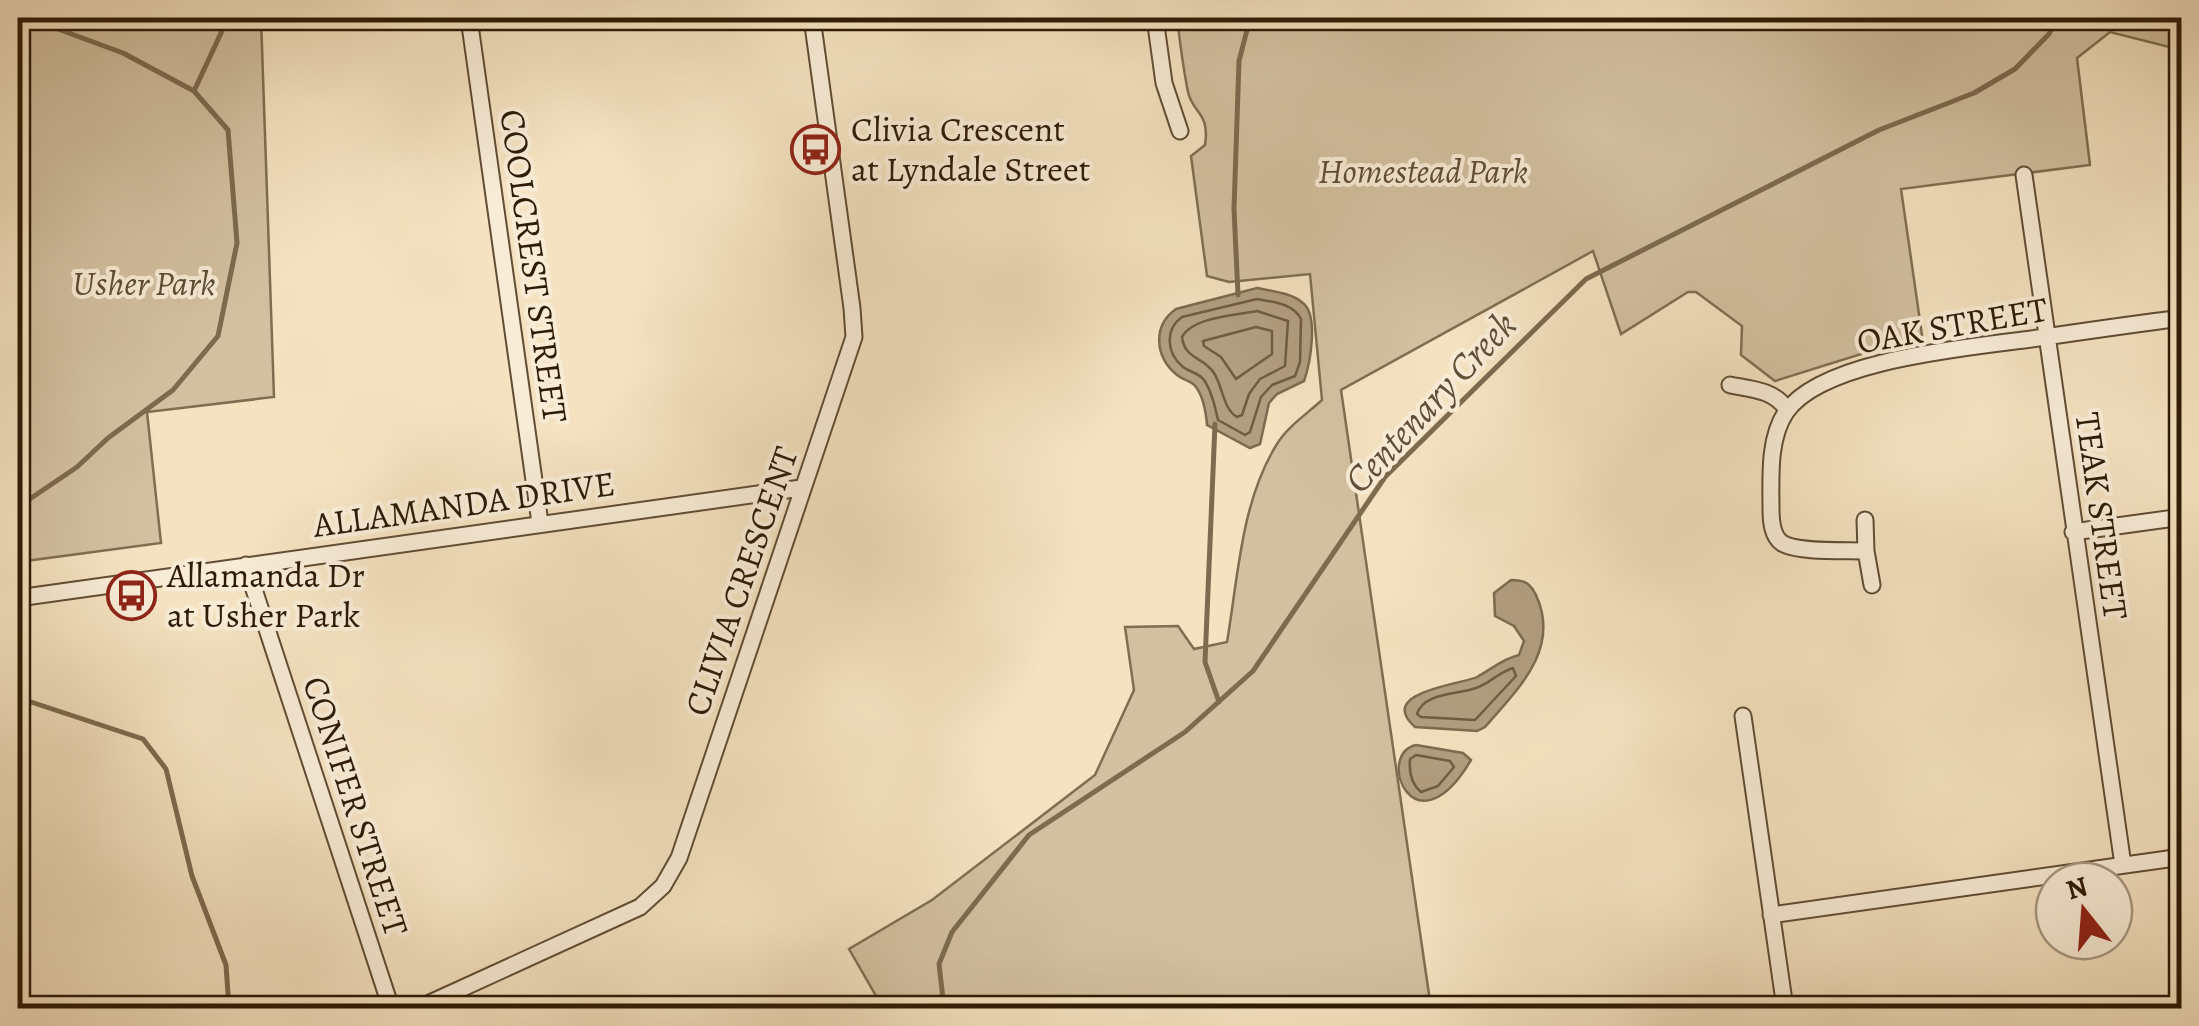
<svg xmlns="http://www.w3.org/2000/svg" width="2199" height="1026" viewBox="0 0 2199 1026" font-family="Alegreya,serif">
<rect width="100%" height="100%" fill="#f4e2c0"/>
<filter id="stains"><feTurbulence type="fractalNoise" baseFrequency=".002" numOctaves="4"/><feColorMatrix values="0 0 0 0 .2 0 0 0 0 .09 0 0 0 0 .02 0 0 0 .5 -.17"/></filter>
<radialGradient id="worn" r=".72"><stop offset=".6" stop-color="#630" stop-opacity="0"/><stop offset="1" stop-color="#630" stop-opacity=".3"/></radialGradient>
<path fill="#d2c0a0" stroke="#806e52" stroke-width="2.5" d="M18,18h243l13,379 -127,15 14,131 -143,19z
M1177,18h1004v32l-71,-18 -33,26 13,107 -189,24 21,146 -147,46 -34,-26 1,-29 -46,-34h-8l-67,42 -28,-83 -252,139 90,618h-548l-34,-59 83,-49 163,-125 39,-85 -9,-63 53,-1 16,23 33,-7c11,-64 14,-141 50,-198 10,-17 31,-31 45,-44l-12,-126 -81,8 -22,-6 -16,-120 14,-11c5,-33 -12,-31 -17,-53 -5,-24 -8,-50 -11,-74z"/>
<path fill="#b19e80" stroke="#7d6a4f" stroke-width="2.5" d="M1257,288c15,3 35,5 46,15 16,13 7,61 1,78l-27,13 -8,9 -9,41 -10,4 -43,-23c-1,-13 -3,-27 -11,-38 -5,-7 -12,-6 -19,-12 -22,-18 -25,-49 -1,-66z
M1511,580c14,0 19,3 25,15 25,54 -18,94 -51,132l-8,4 -62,-4c-40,-35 48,-43 62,-50 15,-8 25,-18 42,-22l5,-14 -10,-15 -19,-10 -1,-23z
M1416,745l47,8 8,7c-56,95 -97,-5 -55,-15z"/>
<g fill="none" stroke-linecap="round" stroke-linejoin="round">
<path stroke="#705c42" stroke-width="2.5" d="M1257,299c16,3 36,4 44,20l-1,43 -5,14 -23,9 -11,12 -11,35 -5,3 -27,-15c-3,-13 -6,-28 -14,-40 -6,-8 -13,-7 -21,-13 -16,-13 -19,-37 -1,-50z
M1257,311l31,10 -3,45 -25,13 -11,15 -7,21 -5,2c-14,-8 -14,-30 -23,-44 -11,-17 -29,-13 -32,-36 11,-20 54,-22 75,-26z
M1256,327l16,4v23l-36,25 -15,-22 -17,-11 -1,-5z
M1513,668l3,8 -41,44 -54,-3 -4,-3c7,-22 40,-19 59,-26 13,-4 23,-16 37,-20z
M1416,755l34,6 4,6 -16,19 -17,6c-10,-8 -12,-20 -11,-33z"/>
<path stroke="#7d6a4f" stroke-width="5" d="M194,91l34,-73
M1238,295l-4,-86 5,-148 8,-31 9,-12
M1215,424l-10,238 14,40
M18,507l59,-40 31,-29 65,-48 45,-54 19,-93 -9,-113 -34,-39 -71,-38 -95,-35
M18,687l10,14 115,38 23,30 26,107 34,89 3,43
M1808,1000l47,8
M944,1008l-5,-44 13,-32 77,-97 156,-103 68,-61 132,-194 201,-198 293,-149 95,-37 41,-24 34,-35 8,-16
M1695,1008l64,-9"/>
<defs>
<path id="minor" d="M469,18l71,505
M1155,18l9,65 16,48
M2024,175l99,690
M1730,385c21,4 45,5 57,25
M1865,520l1,31 6,34
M2073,532l109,-15
M1866,551c-19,-1 -69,2 -84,-8 -10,-7 -11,-22 -11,-34 0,-31 -3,-70 15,-97 37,-54 190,-65 252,-74 48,-7 96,-14 144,-20
M246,565l145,443
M18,598l783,-110
M1743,716l42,292
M1771,915l411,-58
M419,1008l221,-101 23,-21 16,-28 175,-521 -2,-29 -40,-290"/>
</defs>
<use href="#minor" stroke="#604d34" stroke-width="19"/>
<use href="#minor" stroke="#f8ecd6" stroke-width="15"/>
</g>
<defs>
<symbol id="bus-ring" viewBox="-11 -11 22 22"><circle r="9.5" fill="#f8ecd6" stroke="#8f2418" stroke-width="1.5"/><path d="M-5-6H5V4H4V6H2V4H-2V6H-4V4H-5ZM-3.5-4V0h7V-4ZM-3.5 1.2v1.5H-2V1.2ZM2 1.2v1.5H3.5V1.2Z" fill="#8f2418"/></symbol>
</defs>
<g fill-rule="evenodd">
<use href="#bus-ring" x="788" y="122" width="55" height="55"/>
<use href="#bus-ring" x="104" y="568" width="55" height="55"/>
</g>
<g text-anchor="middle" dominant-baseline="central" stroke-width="8" stroke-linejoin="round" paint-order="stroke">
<g font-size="35" fill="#2e1b05" stroke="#f8ecd6" text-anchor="start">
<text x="851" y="129">Clivia Crescent<tspan x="851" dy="40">at Lyndale Street</tspan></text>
<text x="167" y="575">Allamanda Dr<tspan x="167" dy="40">at Usher Park</tspan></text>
</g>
<g font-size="35" font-style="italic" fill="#5f4d34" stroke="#f8ecd6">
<text x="1423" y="171">Homestead Park</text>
<text x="144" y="283">Usher Park</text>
</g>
<g font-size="35" fill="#2e1b05" stroke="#f8ecd6">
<text transform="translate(534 266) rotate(82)">COOLCREST STREET</text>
<text transform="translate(1952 325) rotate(-10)">OAK STREET</text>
<text transform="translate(464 504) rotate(-8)">ALLAMANDA DRIVE</text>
<text transform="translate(2102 516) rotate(82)">TEAK STREET</text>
<text transform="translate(741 581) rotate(-71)">CLIVIA CRESCENT</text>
<text transform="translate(356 806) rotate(72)">CONIFER STREET</text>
</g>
<g font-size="38" font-style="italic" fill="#624f36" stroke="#f8ecd6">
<text transform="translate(1430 402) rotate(-47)">Centenary Creek</text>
</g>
</g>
<rect width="2199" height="1026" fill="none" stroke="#f4e2c0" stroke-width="60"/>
<rect x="20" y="20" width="2159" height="986" fill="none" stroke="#2e1b05" stroke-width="5"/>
<rect x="30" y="30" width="2139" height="966" fill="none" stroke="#2e1b05" stroke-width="2.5"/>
<g transform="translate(2084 911) rotate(343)"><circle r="48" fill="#f8ecd6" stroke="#a79882" stroke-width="2.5"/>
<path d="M0-8L18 38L0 25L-18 38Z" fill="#8f2418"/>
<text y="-15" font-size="28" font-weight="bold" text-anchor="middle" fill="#2e1b05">N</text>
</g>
<rect width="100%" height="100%" filter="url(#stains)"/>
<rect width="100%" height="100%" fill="url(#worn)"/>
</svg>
